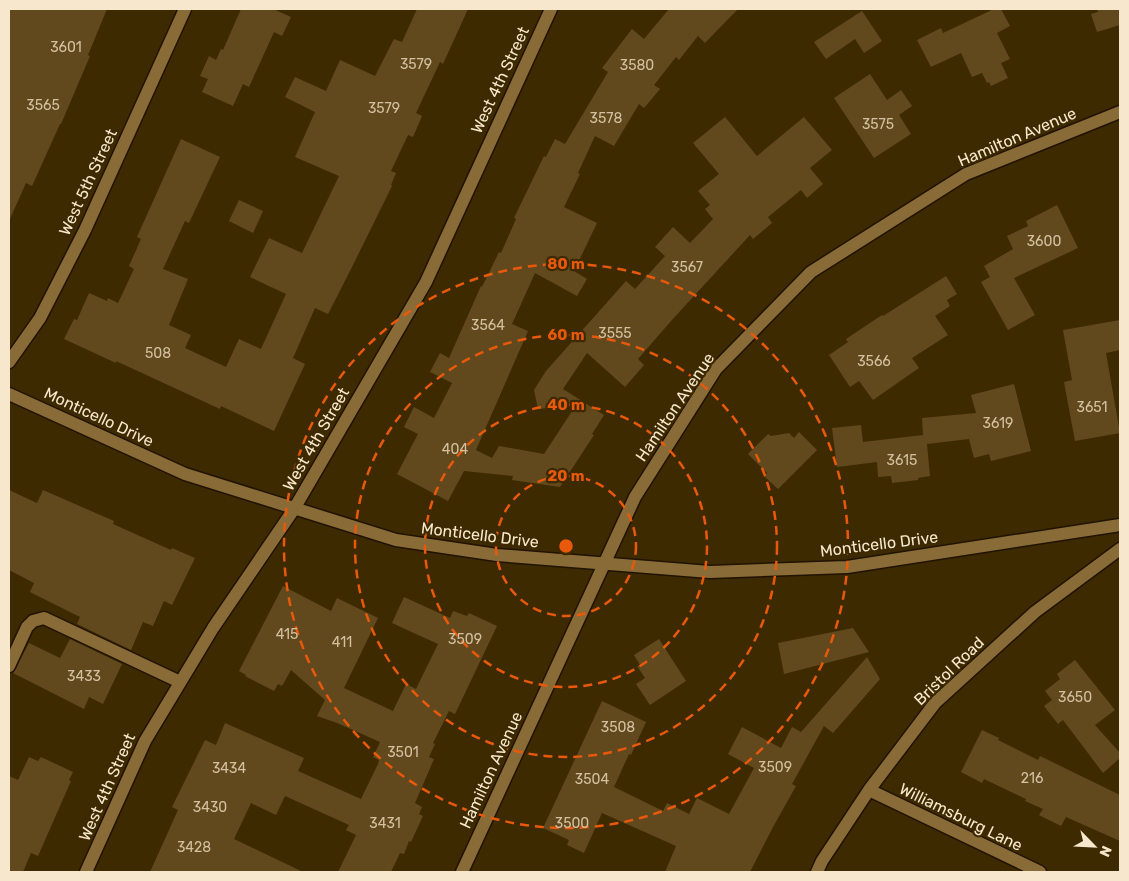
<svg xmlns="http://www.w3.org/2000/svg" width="1129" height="881" viewBox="0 0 1129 881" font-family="Rubik,sans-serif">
<rect width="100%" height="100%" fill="#3e2a00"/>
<path fill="#62491d" d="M9,9h98l-19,46 2,1 -29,68h-1l-28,62 -6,-3 -17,38z
M241,9h32l18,8 -9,19 -8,-4 -25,55 -6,-3 -10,22 -31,-14 6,-13 -8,-3 9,-20 7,4 5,-11 2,1z
M417,9h51l-25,55 -3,-2 -24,51 6,3 -9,21 -5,-2 -17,36 5,2 -5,12 1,1 -42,85 -22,43 -13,-6 -22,50 12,6 -31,67 -53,-25 -1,3 -104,-48v2l-52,-24 10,-20 3,1 12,-27 18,8 1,-3 10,5 16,-34 -5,-3 12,-27 -4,-2 44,-98 39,18 -31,66 -4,-2 -22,48 25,10 -19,46 22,10 -6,13 41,19 13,-28 22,10 25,-55 -36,-17 19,-39 33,15 37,-77 -44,-19 20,-45 -30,-15 10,-20 31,14 14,-31 35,16 19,-37 8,3z
M669,9h69l-33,34 -7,-7 -19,24 -3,-3 -22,28 6,4 -16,19 -5,-4 -25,42 -19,-10 -17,37 2,1 -16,33 33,16 -23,48 13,8 -10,17 -42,-23 -23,51 16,7 -52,119 16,8 7,-12 45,8 32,-49 -38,4 -4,-19 12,-19 80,-90 9,8 30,-33 -10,-9 18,-20 17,16 23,-24 -8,-10 5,-4 -12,-14 21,-17 -26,-31 32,-26 32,39 47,-39 28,33 -22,18 13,16 -16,14 -6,-8 -33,27 4,6 -19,16 -3,-4 -79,86 -33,38 6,6 -19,22 -38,-34 -24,36 41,26 -12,19 2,1 -34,52 -48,-7 1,-4 -49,-5 -16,30 -51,-27 21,-40 -14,-7 10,-20 20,11 18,-35 -22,-11 10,-19 9,5 32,-72 1,1 17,-35 2,1 15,-34 -2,-1 30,-62 2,1 9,-18 10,5 43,-72 -6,-4 30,-39 12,10z
M994,9h7l9,17 -13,7 13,26 -9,4 7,15 -17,8 -2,-4 -2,1 -5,-10 -10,4 -11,-24 -30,14 -14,-27 24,-12 2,5z
M1097,9h23v16l-23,7 -6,-18 7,-2z
M862,11l20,30 -18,12 -9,-14 -29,20 -12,-17z
M870,74l17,26 14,-10 11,16 -13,9 12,19 -37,24 -40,-60z
M239,200l24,11 -10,22 -24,-12z
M1057,205l21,43 -64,30 21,37 -27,15 -27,-48 9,-5 -6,-11 29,-17 -6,-13 21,-10 -2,-5z
M946,276l11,18 -10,6 3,6 -15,10 13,19 -36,23 7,10 -46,32 -14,-19 -9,6 -21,-32 19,-13 -2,-3 36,-24 1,1z
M1120,320v30l-14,3 14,80 -45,8 -11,-59 8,-2 -9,-50z
M1014,384l17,67 -40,10 -2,-7 -15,4 -5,-19 -42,5 3,32 -12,2v2l-26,3 -1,-7 -13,1 -1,-15 -40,5 -5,-39 29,-3 2,17 60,-7 -1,-17 54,-5 -5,-18z
M799,432l18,18 -39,39 -14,-13 3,-3 -19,-19 20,-20 3,2 18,-3 5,5z
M9,490l28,13 6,-13 71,31 -1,3 58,26 1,-2 23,10 -23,47 -8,-4 -11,25 -10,-4 -12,28 -54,-26 3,-7 -50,-25 4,-9 -25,-13z
M283,586l48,25 6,-13 41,20 -34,70 49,23 13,-27 10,5 22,-45 -46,-21 12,-26 46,21 3,-7 14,5 2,-3 28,13 -42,88 -6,-3 -16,32 2,1 -6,13 5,2 -19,44 7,4 -3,7 4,2 -12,26 -2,-1 -5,13 -4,-1 -9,19h-53l18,-37 -10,-5 3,-5 -64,-29 -9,19 -25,-12 -17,36 69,33h-153l28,-62 -6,-3 33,-67 11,5 9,-22 79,35 -6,13 63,28 17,-35 1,-4 -6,-3 7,-15 -43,-19 -20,-7 8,-16 -34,-30 -9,16 -4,-2 -4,7 -29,-15 1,-1 -7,-4z
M853,628l16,24 -85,22 -6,-31z
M70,639l52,25 -19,40 -14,-7 -5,12 -71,-36 16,-30 31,15z
M659,639l27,42 -36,24 -14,-21 9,-6 -8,-12 3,-1 -6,-10z
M867,657l13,22 -47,54 -9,-7 -32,58 4,2 -23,41 -23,45h-85l11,-26 -74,-33 -18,40 -17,-8 2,-5 -26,-12 59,-127 44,21 -15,33 -2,-1 -15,33 49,24 4,-8 22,11 8,-16 32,16 25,-46 -26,-14 14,-27 39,21 11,-21 9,5z
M1075,660l40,50 -20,15 25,28v5l-17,15 -40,-53 -5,4 -14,-18 8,-6 -7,-9 15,-12 -3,-5z
M982,730l17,8 -1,2 40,20 2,-4 80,39v46l-54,-24 -5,9 -22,-11 4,-6 -18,-8 1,-2 -42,-20 -2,4 -21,-11z
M29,757l9,4 3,-4 32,15 -4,8 2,1 -33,75 -7,-3 -8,19h-14v-96l9,4z"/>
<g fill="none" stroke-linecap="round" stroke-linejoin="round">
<defs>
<path id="minor" d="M9,362l31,-44 45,-88 100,-221
M9,394l176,80 211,66 101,15 213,17 137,-5 273,-42
M9,666l18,-39 6,-6 11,-3 136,64
M869,790l171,82
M86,872l59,-131 68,-113 81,-119 132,-227 125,-273
M462,872l173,-375 81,-128 95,-97 155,-98 154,-62
M817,872l5,-11 47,-71 66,-87 100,-91 85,-63"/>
</defs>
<use href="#minor" stroke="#211300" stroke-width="15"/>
<use href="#minor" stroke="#896b38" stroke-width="12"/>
</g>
<g fill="none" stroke="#e8590c" stroke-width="2.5" stroke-dasharray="9 6">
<circle cx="566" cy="546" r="70"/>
<circle cx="566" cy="546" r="141"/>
<circle cx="566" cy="546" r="211"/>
<circle cx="566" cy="546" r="282"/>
</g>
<g text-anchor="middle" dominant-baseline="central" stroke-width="4.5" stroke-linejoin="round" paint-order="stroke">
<g font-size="14" fill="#d2c0a0">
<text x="66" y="47">3601</text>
<text x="416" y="64">3579</text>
<text x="637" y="65">3580</text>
<text x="43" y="105">3565</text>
<text x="384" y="108">3579</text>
<text x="606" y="118">3578</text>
<text x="878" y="124">3575</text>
<text x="1044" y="241">3600</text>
<text x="687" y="267">3567</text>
<text x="488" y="325">3564</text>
<text x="615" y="333">3555</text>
<text x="158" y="353">508</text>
<text x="874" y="361">3566</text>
<text x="1092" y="407">3651</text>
<text x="998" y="423">3619</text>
<text x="455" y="449">404</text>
<text x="902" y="460">3615</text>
<text x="287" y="634">415</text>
<text x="465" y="639">3509</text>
<text x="342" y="642">411</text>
<text x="84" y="676">3433</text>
<text x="1075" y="697">3650</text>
<text x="618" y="727">3508</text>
<text x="403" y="752">3501</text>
<text x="775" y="767">3509</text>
<text x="229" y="768">3434</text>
<text x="1032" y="778">216</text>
<text x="592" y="779">3504</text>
<text x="210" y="807">3430</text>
<text x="385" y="823">3431</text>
<text x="572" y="823">3500</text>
<text x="194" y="847">3428</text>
</g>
<g font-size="16" fill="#f7e7cc" stroke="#3e2a00">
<text transform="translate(500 80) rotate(-65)">West 4th Street</text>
<text transform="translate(1017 137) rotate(-23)">Hamilton Avenue</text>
<text transform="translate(88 182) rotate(-65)">West 5th Street</text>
<text transform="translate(675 407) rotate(-56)">Hamilton Avenue</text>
<text transform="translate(99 417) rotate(25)">Monticello Drive</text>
<text transform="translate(316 439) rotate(-60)">West 4th Street</text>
<text transform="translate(480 535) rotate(7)">Monticello Drive</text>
<text transform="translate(879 544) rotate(-7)">Monticello Drive</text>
<text transform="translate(949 671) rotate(-44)">Bristol Road</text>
<text transform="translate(491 770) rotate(-65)">Hamilton Avenue</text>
<text transform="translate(107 787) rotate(-66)">West 4th Street</text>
<text transform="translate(961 817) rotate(26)">Williamsburg Lane</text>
</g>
</g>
<circle cx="566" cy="546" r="8" fill="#e8590c" stroke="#3e2a00" stroke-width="2.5"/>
<g font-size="15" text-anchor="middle" font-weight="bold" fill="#e8590c" stroke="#3e2a00" stroke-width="4.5" stroke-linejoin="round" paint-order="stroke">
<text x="566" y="269">80 m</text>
<text x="566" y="340">60 m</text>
<text x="566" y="410">40 m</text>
<text x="566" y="481">20 m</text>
</g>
<rect width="1129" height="881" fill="none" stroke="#f7e7cc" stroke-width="20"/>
<g transform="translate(1094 846) rotate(114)" stroke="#3e2a00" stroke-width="4" paint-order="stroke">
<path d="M0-4L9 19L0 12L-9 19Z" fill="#f7e7cc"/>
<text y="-8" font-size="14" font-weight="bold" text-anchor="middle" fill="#f7e7cc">N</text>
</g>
</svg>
